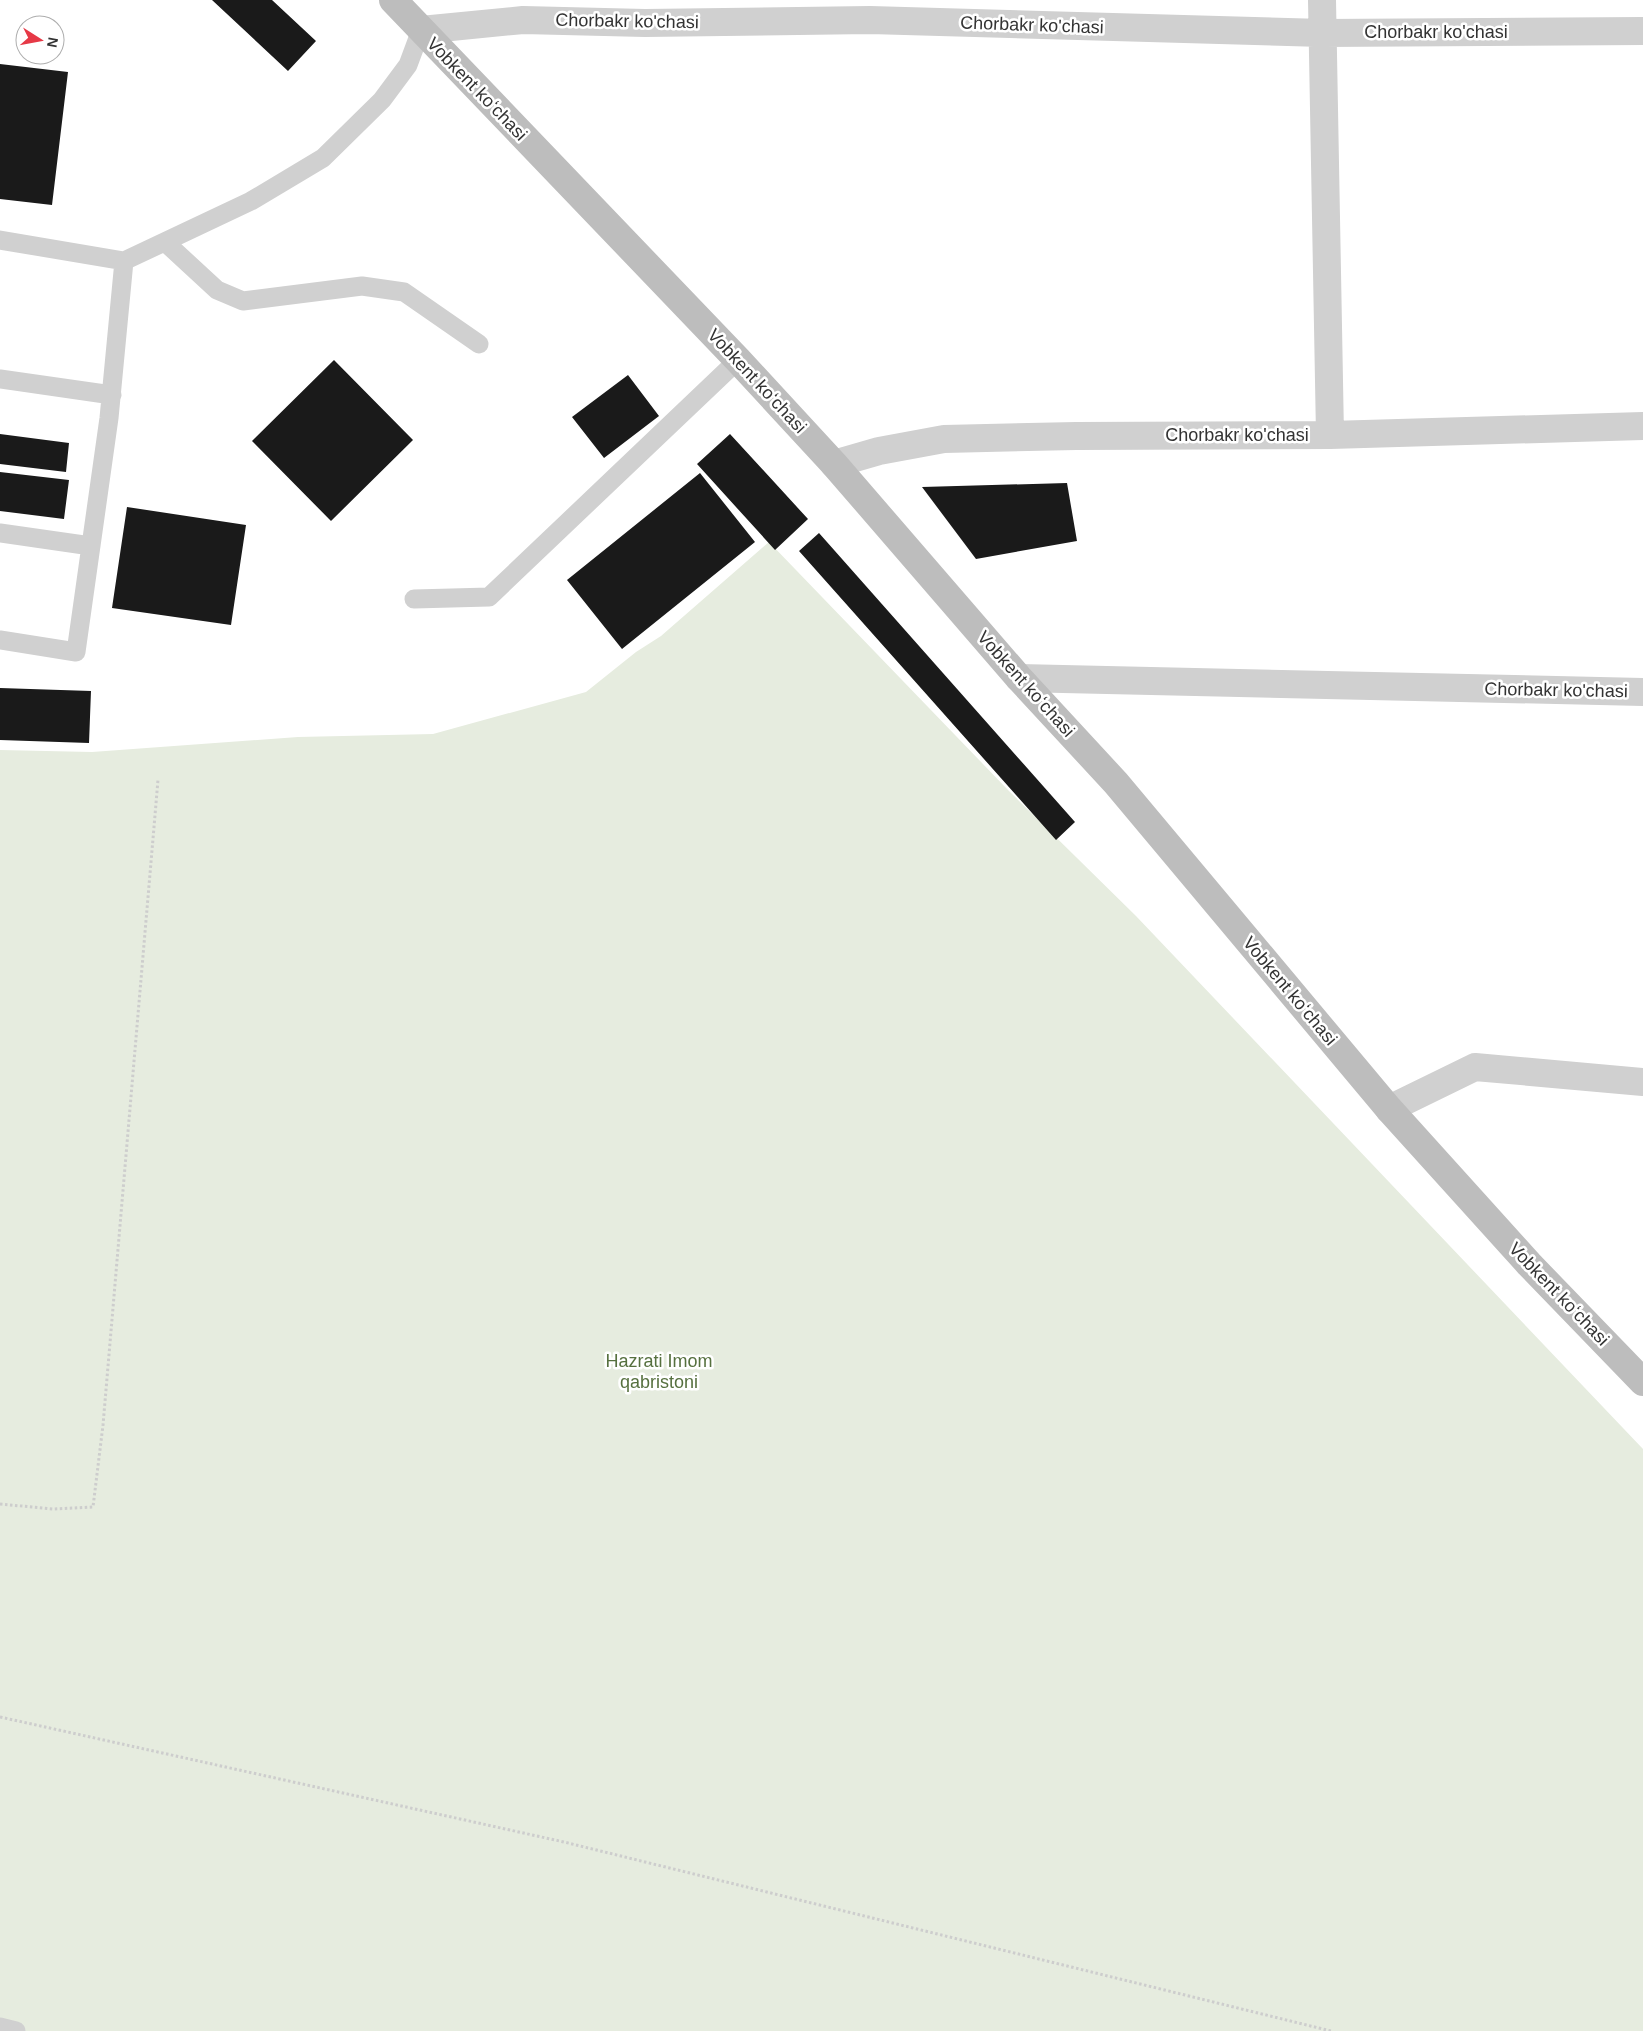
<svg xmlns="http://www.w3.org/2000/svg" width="1643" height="2031" viewBox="0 0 1643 2031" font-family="Helvetica,sans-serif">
<rect width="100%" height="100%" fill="#fff"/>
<path fill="#e6ecdf" d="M769,542l240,249 127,125 507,533v582h-1643v-1281l92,2 206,-15 135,-3 153,-42 50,-40 25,-16z"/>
<path fill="#1a1a1a" d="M212,0h60l44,41 -28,30z
M0,64l68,8 -16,133 -52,-6z
M334,360l79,80 -82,81 -79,-80z
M628,375l31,41 -55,42 -32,-41z
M0,434l69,9 -3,29 -66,-8z
M730,434l78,85 -33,31 -78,-86z
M0,472l69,8 -5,39 -64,-8z
M700,473l55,69 -133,107 -55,-69z
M1067,483l10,58 -101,18 -54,-72z
M127,507l119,18 -15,100 -119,-17z
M819,533l256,289 -19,18 -257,-289z
M0,688l91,3 -2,52 -89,-3z"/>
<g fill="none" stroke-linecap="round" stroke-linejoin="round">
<path stroke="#cdcdcd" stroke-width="3" stroke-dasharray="2.5 2.5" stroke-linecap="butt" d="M0,1504l53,5 40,-2 10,-82 55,-645
M0,1717l564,125 767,189"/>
<path stroke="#d0d0d0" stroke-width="19" d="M0,240l124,21
M165,242l52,48 26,11 119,-15 42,6 75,52
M0,379l112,16
M0,533l91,13
M414,599l75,-2 249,-237
M0,640l76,12 33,-234 15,-157 127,-60 72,-43 59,-58 26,-35 13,-35
M0,2027l16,4"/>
<path stroke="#d0d0d0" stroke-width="28" d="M1322,0l8,435
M421,30l102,-10 122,3 225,-3 453,13 320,-2
M834,464l45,-13 65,-12 132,-3 254,-1 313,-9
M1019,678l624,14
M1389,1109l86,-42 168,15"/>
<path stroke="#bdbdbd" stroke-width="28" d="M393,0l345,360 96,104 185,214 97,105 273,326 140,155 114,118"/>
</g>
<g text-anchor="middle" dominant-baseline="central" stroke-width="5" stroke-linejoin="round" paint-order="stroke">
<g font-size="18" fill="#333" stroke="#fff">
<text transform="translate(627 21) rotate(1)">Chorbakr ko'chasi</text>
<text transform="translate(1032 25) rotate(2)">Chorbakr ko'chasi</text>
<text x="1436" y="32">Chorbakr ko'chasi</text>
<text transform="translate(477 89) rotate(46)">Vobkent koʻchasi</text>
<text transform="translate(757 381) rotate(47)">Vobkent koʻchasi</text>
<text x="1237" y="435">Chorbakr ko'chasi</text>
<text transform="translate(1026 684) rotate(48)">Vobkent koʻchasi</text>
<text transform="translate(1556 690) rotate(1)">Chorbakr ko'chasi</text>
<text transform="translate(1290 991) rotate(50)">Vobkent koʻchasi</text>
<text transform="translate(1559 1294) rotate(46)">Vobkent koʻchasi</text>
</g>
<g font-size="18" fill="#56703f" stroke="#fff">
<text x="659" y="1361">Hazrati Imom<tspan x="659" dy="21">qabristoni</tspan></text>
</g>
</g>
<g transform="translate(40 40) rotate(101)"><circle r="24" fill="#ffffff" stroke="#adadad"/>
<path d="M0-4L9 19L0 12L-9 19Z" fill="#e63946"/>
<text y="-8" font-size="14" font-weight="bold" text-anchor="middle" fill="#333333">N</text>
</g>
</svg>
